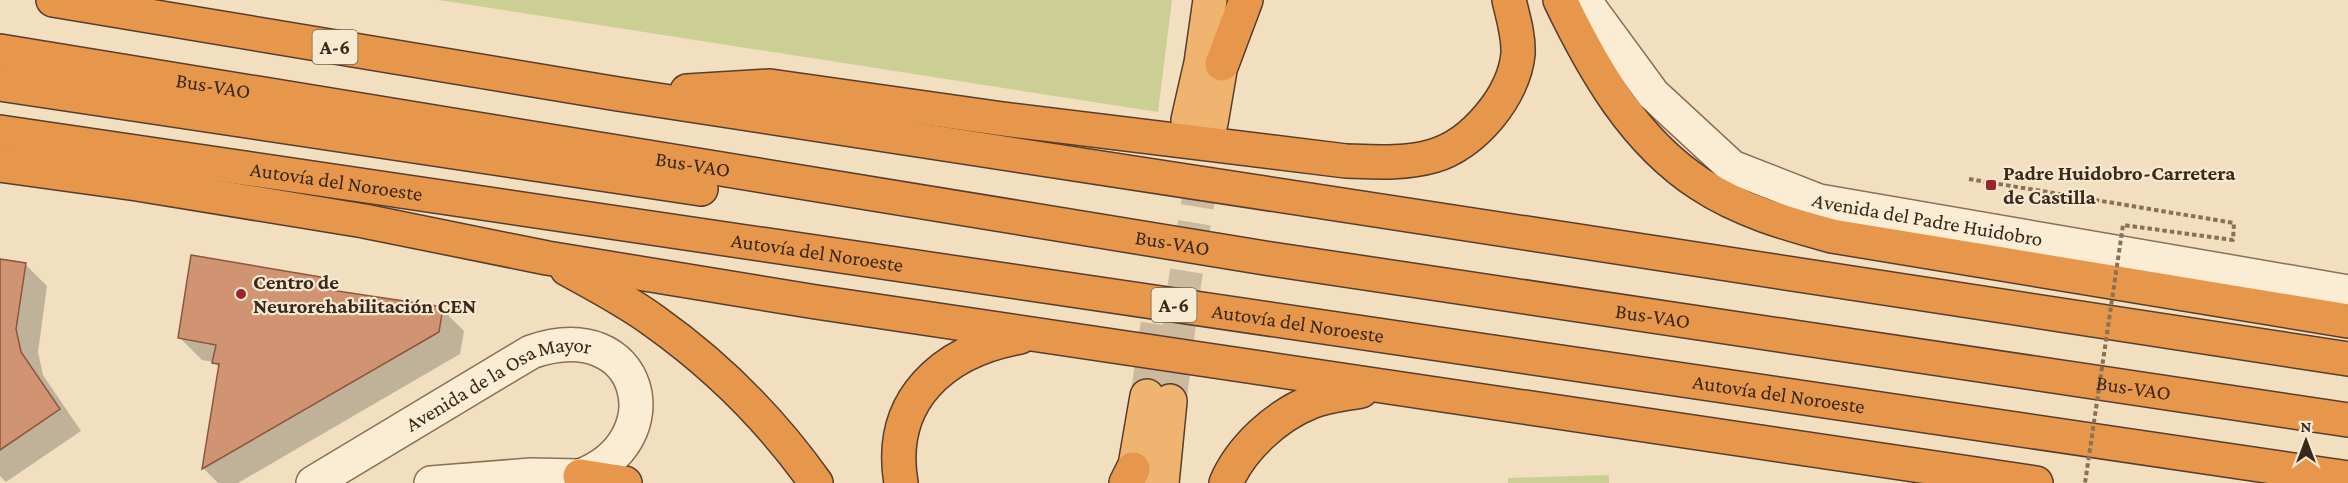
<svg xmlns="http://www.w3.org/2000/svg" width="2348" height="483" viewBox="0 0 2348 483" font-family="'Crimson Pro',serif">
<rect width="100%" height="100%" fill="#f1dfc0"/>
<path fill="#cccf93" d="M439,0h733l-14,112z
M1609,475v8h-101v-5z"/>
<path fill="#0003" d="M0,261l25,3 22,22 -9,66 5,23 38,56 -75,51 -6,-6z
M326,279l14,14 102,16 22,22 -4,23 -222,129h-20l-14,-14 16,-101 -6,-6 -12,-2 -22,-22z"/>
<path fill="#d19473" stroke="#8b563b" stroke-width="1.5" d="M191,255l136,23 -3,11 119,18 -4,25 -237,137 17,-105 -7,-1 4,-18 -38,-7z
M0,259l26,4 -10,66 5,23 39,57 -60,41z"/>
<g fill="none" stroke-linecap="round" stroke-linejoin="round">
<path stroke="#ccba9f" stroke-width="33" stroke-dasharray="33 16" stroke-linecap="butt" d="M1147,396l10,-72
M1170,401l14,-114 27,-164"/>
<defs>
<g id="minor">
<path id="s1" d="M1584,0l69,94 79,73 87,34 529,91"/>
<path id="s2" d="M313,483l218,-131c113,-39 143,89 49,124"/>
</g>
<path id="tertiary" d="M431,483l100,-8 49,1"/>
<path id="trunk" d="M1188,120l13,-57 9,-63
M1211,123l15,-88
M1132,483l15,-87
M1162,483l8,-82"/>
<g id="motorway">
<path d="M53,0l565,94 1730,265"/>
<path d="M1560,0c33,69 74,141 140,184 39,26 87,40 132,52l516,85"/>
<path id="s3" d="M0,51l1271,208 1077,161"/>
<path d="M1222,64l24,-64"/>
<path d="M0,84l701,105"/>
<path d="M687,91l83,-5 233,33 343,42c30,1 59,3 87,-5 40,-11 81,-60 85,-102 1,-18 -5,-37 -9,-54"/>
<path id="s4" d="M0,132l2348,346"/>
<path d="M0,165l137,19 227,37 183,37 269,44 1220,181"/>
<path d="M567,269c29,16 60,32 87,52 62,44 118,100 162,162"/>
<path d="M580,476l45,7"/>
<path d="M901,483c-14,-83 42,-132 119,-146"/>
<path d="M1126,483l7,-14"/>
<path d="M1226,483c15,-35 50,-67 85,-81 15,-6 34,-8 50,-11"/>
</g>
</defs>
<use href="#minor" stroke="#8b6f57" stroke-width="36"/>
<use href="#tertiary" stroke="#8b6f57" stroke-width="36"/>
<use href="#trunk" stroke="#583d2b" stroke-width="36"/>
<use href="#motorway" stroke="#583d2b" stroke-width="36"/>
<use href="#minor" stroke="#fbedd4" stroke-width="33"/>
<use href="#tertiary" stroke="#fbedd4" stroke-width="33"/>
<use href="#trunk" stroke="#eeb470" stroke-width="33"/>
<use href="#motorway" stroke="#e6974b" stroke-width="33"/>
<path stroke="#8b6f57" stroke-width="4" stroke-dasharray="4.5 3" stroke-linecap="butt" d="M1969,179l265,44 -1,17 -110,-15 -38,258"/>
</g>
<g fill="#9e232c" stroke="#f7e9d0" stroke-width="2">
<rect x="1985" y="179" width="12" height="12" rx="3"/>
<circle cx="241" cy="294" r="6"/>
</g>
<g text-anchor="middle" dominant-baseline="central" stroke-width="4.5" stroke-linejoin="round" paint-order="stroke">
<g fill="#f7e9d0" stroke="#726252" stroke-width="1.5">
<rect x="312.5" y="30" width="45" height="34" rx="4.5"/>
<rect x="1151.5" y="288" width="45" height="34" rx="4.5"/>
</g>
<g font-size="20" font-weight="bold" fill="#39281c">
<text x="335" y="47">A-6</text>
<text x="1174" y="305">A-6</text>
</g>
<g font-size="21" fill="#39281c" stroke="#f7e9d0">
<text stroke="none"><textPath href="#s3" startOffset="216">Bus-VAO</textPath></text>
<text stroke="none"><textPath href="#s3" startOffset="702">Bus-VAO</textPath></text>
<text stroke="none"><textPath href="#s4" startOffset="340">Autovía del Noroeste</textPath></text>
<text stroke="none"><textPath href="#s1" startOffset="428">Avenida del Padre Huidobro</textPath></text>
<text stroke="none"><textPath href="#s3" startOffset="1188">Bus-VAO</textPath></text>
<text stroke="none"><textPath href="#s4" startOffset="826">Autovía del Noroeste</textPath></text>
<text stroke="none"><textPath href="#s3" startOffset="1674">Bus-VAO</textPath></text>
<text stroke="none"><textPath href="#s4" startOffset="1312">Autovía del Noroeste</textPath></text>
<text stroke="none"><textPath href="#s3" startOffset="2160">Bus-VAO</textPath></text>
<text stroke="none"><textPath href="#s2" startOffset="213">Avenida de la Osa Mayor</textPath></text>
<text stroke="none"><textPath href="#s4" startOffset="1798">Autovía del Noroeste</textPath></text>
</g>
<g font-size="21" font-weight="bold" fill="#39281c" stroke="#f7e9d0" text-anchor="start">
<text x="2003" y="173">Padre Huidobro-Carretera<tspan x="2003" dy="24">de Castilla</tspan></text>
<text x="253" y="282">Centro de<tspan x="253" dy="24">Neurorehabilitación CEN</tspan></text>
</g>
</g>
<g transform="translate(2306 441)" stroke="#f7e9d0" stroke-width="4.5" paint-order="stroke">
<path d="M0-4.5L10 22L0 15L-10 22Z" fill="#39281c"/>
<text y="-9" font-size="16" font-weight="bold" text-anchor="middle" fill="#39281c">N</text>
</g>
</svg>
